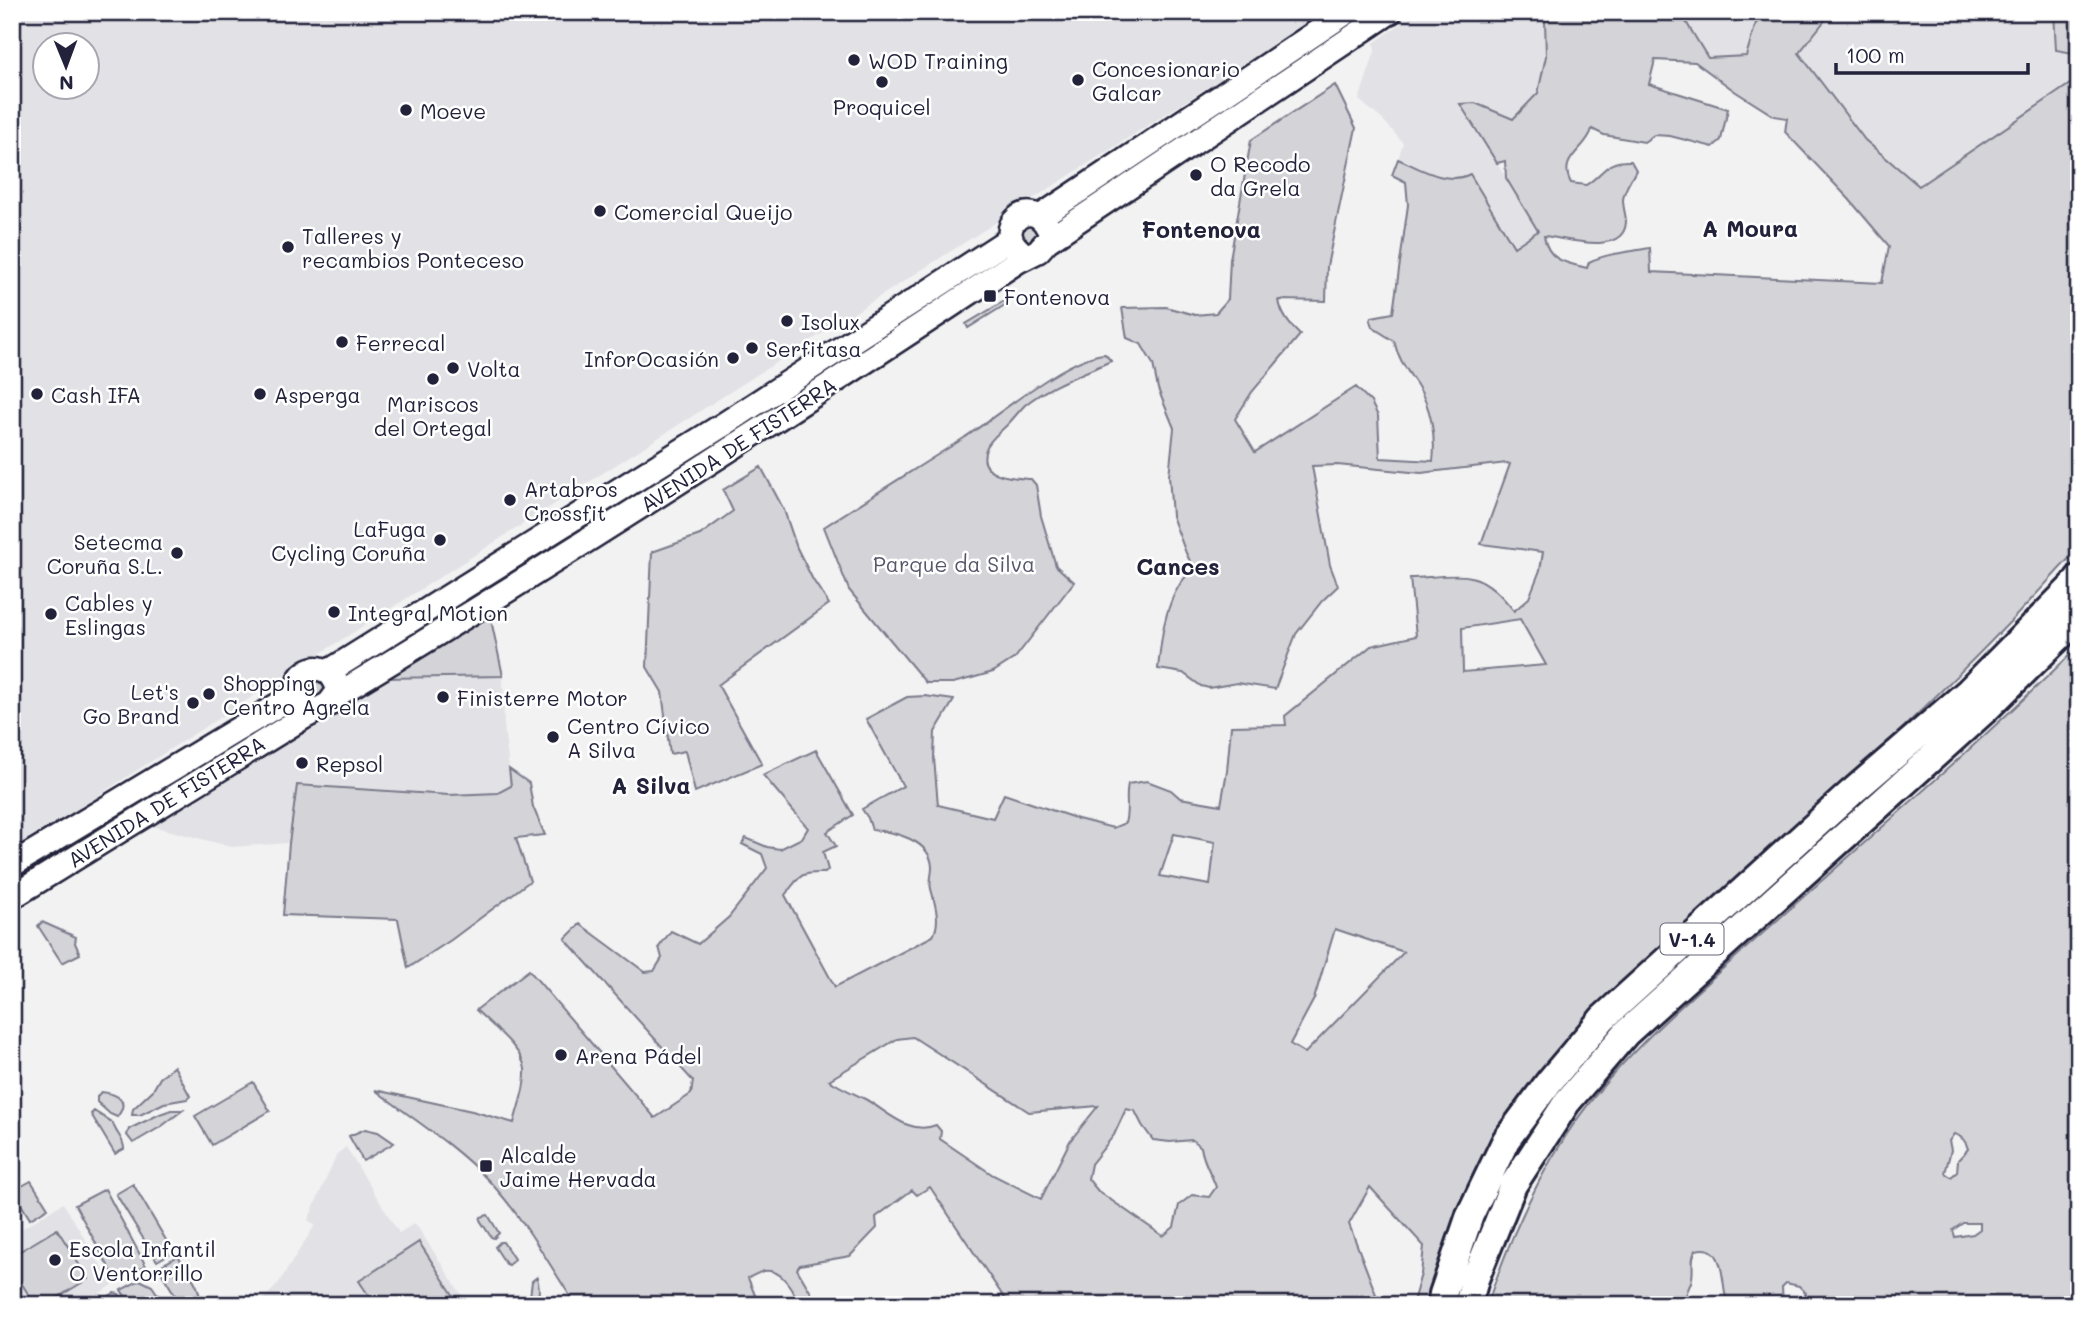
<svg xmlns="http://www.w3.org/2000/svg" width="2091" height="1317" viewBox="0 0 2091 1317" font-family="Mali,sans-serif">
<rect width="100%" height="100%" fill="#f2f2f3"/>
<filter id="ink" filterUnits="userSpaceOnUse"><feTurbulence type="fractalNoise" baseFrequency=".0143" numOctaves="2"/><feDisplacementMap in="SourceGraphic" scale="14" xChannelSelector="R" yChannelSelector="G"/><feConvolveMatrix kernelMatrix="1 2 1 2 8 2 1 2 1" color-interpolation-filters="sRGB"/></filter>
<g filter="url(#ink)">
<path fill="#e2e2e6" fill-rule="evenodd" d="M12,12h1314l-1212,773 -102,69zM46,46h42v42h-42z
M1417,12h123l5,9 1,35 -8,37 -25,26 -38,-16 -15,1 79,126 -25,18 -44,-73 -9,4 -19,-2 -44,-18 5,-16 -19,-22 -25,-21 16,-49 -1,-8z
M1680,12h95l-19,11 -10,33 -39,2z
M1821,12h233l2,38 23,4v24l-160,108 -54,-46 -67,-87 27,-34z
M503,676l1,49 7,61 -12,7 -50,2 -151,-10 -9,58 -57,4 -84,-22 176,-105 64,-42z
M346,1147l53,86 16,-10 50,77 -7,5h-200l20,-21 37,-59 -7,-5 29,-66z
M63,1203l50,82 -32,20h-68l-1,-70z"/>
<path fill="#d3d3d8" stroke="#7a7a8a" stroke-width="2" fill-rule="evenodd" d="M1540,12h140l28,46 38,-2 10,-33 19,-11h46l5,7 -27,34 66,87 54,46 160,-108 -2,472c-24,25 -47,52 -72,77 -55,57 -113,112 -171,166 -66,61 -134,120 -200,181 -34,33 -71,65 -99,103 -51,68 -86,146 -109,228h-14l9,-31 3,-28 -54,-59 -21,37 31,81h-371l-79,-118 -13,8 -5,-5 -36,27 1,11 -27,28 -50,9 -3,4 21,36h-17c-8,-13 -18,-37 -37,-34 -5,1 -11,5 -16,7l11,27h-183c-28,-42 -52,-87 -87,-124 -33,-35 -76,-62 -114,-91l97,21 42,12c4,-17 12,-36 11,-54 -2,-20 -35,-45 -49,-59l53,-40 126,148 36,-24 2,-13 -128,-142 15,-15 65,48 9,-1 8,-13 -3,-11 12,-16 27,13 31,-27 38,-49 -5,-14 -20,-10 4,-6 21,9 13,2 22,-11 6,-10 -45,-53 53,-25 37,65 -26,17 9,14 -13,6 5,18 -3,3c-26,-1 -24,2 -40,22l50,92 98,-51c8,-14 2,-32 -2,-47 -2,-8 1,-14 1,-22 -1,-27 -39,-36 -60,-37l-4,-12 -6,-9 41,-23 -37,-67 41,-22 18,-1 29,4 -19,32 -1,26 4,47 55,13 11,-24 74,25 35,9 12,-5c4,-13 0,-26 3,-39l19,-3 24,9 9,8 41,7 6,-34 4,-45 55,-1 -1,-9 86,-70 45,-10 -6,-58c15,0 47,-5 61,-1 18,4 32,20 43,34l15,-13 11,-28 3,-18 -62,-8 29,-80 -3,-1 -86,10 -84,-8 -25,1 18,99 8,21 -16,15 -26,33 -21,55 -38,-6 -28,5 -8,-2 -18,-13 -25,-4c3,-29 6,-60 22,-85 4,-6 9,-10 13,-17l-7,-14 -14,-37 -3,-40 5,-48 -16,-39 -5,-25 -12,-20 -14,-6 -5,-30 44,-1 29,8 21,-2 12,-14 2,-40 21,-119 84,-55 21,43 -29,138 -1,35 -47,-1c2,15 11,25 21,35l-48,57 -17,27 20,33 101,-65 15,15 7,14 2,42 53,3c3,-26 -2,-54 -16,-76 -10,-15 -19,-26 -23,-44l-22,-14 -2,-7 2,-3 21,-4 15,-108 -2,-23 -14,-7 6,-16c21,9 49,27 72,15l44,73 24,-16 -32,-53 -1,-17 -8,2 -37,-59 15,-1 38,16 25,-26 8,-37 -1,-35zM1655,60l40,2 41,30 38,24 13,2 -2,14 64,67 40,47 -7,37 -231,-11 -1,-24c-20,4 -43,5 -61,14l-2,6c-21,-5 -39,-7 -43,-32 21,2 80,21 82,-14 0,-7 -3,-14 -3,-22 0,-10 9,-21 13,-30l-5,-9c-26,-1 -26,12 -45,24l-15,-2c-14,-26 16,-33 21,-54l12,6 40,7 10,-7 16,1 43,11 8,-7 7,-31 -79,-25zM1520,619l26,46 -83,7 -1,-44zM1174,834l41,8 -5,43 -50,-9zM1335,929l69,23 -99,101 -15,-9 24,-45zM913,1037l116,75 69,-6 -28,35 -29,58 -48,-24 -53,-36 1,-8 -5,-6c-27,11 -49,-14 -71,-26 -12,-6 -24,-11 -36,-19l68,-41zM1126,1109l9,2 7,14 11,15 17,2 22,-2 9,7c2,15 10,26 15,40l-7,10 -17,-2 -13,10 -5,22 -11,9 -65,-45 -10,-12 3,-15 23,-29z
M2054,12h25v42l-23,-4z
M1028,219l15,18 -19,9 -7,-20z
M978,267l5,8 -446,288 -5,-9z
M1006,300l2,3 -40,25 -2,-4z
M1105,354l6,7c-28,13 -62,24 -86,44 -6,6 -12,14 -18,20 -7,7 -18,15 -21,24 -10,28 28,29 45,30l5,6 5,31 15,50 18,16 -59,76 -22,14 -21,6 -19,5h-27l-77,-93 -25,-63c46,-30 93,-59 140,-89 33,-22 104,-82 141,-84z
M761,467l23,43 13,38 16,32 16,24 -111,81 44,79 -67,28 -10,-41 -15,3 -8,-62 -15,-25 5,-115 48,-17 33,-24 -10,-21z
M510,568l5,8 -136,84 -4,-7z
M490,615l13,61 -115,2z
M2079,646v659h-256l-5,-2 -16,2 4,-12 -7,-7 -13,-3 -4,4 1,18h-55c-8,-19 0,-63 -32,-55 -6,9 -2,17 -4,28 -2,12 -8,12 -5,27h-200c20,-59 44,-116 78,-168 51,-79 130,-143 199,-205 106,-95 214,-187 315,-286zM1954,1134c8,2 12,7 14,15l-10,11 -1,12 -6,5 -6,-4 6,-23 -2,-9zM1963,1223h17v6l-7,5 -18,3 -2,-7z
M311,675l20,13 -15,14 -11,-20z
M261,722l5,9 -254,157v-12z
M509,769l20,14 4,24 12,28 -29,3 14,43 -79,59 -43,28 -10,-49 -115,-4 6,-72 8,-58 152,10 49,-2 13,-7z
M42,922l34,15 -1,6 5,11 -18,9 -24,-37z
M174,1066l16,30 -3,3 -23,4 -24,12h-8l1,-6 20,-19 7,-12z
M253,1082l17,29 -58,34 -17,-29z
M102,1092c16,2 28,9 15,25l-7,-3 -13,-12v-6z
M171,1110h12l-21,16 -29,17 -6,-8 2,-6 31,-15z
M94,1111l19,12c2,10 11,15 11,26l-9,5 -24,-40z
M365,1129l13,3 16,11 -31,18 -14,-25z
M31,1181l17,27 -18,11 -17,-28z
M133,1184l40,68 -16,9 -41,-67z
M105,1189l41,77 -29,16 -42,-77z
M488,1215l11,18 -5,5 -3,-1 -11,-17 1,-3z
M57,1229l31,50 -43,26h-10l-23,-37v-12z
M419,1242l38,59 -6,4h-76l-16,-24z
M500,1242h3l11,17 -5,6 -3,-1 -11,-17z
M178,1256c8,13 27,34 20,49h-17l-23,-38z
M537,1277l2,11 -1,17h-9l3,-24z
M140,1280l12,6 13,19h-34l-10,-15z
M114,1293l5,1 7,11h-32z"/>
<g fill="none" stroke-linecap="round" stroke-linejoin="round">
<defs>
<path id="major" d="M1040,217l307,-205
M1019,250c-26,-22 11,-54 28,-24
M328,672l398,-249 285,-185
M305,703c-24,-24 17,-52 31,-20
M12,865l286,-172
M12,897l292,-180 25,-13 6,-8c231,-139 458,-286 683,-435l20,-10 9,-10 343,-229"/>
<path id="highway" d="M1441,1305l2,-11 27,-79 36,-75 43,-58 54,-64 248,-225 118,-102 105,-106 5,-7
M1468,1305l7,-26 38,-94 54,-83 59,-69 361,-325 92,-91"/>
</defs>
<use href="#major" stroke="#22223b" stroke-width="28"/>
<use href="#highway" stroke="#22223b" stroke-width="32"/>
<use href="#major" stroke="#fff" stroke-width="23"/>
<use href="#highway" stroke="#fff" stroke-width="26"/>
</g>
</g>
<g fill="#22223b" stroke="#fff" stroke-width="2.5">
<circle cx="854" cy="60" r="7"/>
<circle cx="1078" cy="80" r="7"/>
<circle cx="882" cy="82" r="7"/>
<circle cx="406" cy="110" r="7"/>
<circle cx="1196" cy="175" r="7"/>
<circle cx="600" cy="211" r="7"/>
<circle cx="288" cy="247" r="7"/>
<rect x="983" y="289" width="14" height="14" rx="3.5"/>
<circle cx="787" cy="321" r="7"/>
<circle cx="342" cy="342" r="7"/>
<circle cx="752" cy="348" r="7"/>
<circle cx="733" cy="358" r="7"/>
<circle cx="453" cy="368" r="7"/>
<circle cx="433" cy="379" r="7"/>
<circle cx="37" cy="394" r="7"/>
<circle cx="260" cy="394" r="7"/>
<circle cx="510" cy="500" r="7"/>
<circle cx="440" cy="540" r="7"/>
<circle cx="177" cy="553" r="7"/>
<circle cx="334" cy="612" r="7"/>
<circle cx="51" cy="614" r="7"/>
<circle cx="209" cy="694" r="7"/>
<circle cx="443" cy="697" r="7"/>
<circle cx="193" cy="703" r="7"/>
<circle cx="553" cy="737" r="7"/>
<circle cx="302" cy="763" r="7"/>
<circle cx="561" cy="1055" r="7"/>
<rect x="479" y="1159" width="14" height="14" rx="3.5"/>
<circle cx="55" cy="1260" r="7"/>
</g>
<g text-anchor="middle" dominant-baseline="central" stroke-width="5" stroke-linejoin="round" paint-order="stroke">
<rect fill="#fff" stroke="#646476" stroke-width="2" x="1660.5" y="923.5" width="63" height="31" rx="5"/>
<g font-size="19" font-weight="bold" fill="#22223b">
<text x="1692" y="939">V-1.4</text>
</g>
<g font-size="21" fill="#22223b" stroke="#fff" text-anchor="start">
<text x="868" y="60">WOD Training</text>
<text x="1092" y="68">Concesionario<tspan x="1092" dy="24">Galcar</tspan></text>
<text x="882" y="106" text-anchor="middle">Proquicel</text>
<text x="420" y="110">Moeve</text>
<text x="1210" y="163">O Recodo<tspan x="1210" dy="24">da Grela</tspan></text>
<text x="614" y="211">Comercial Queijo</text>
<text x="302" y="235">Talleres y<tspan x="302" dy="24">recambios Ponteceso</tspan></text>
<text x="1004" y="296">Fontenova</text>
<text x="801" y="321">Isolux</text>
<text x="356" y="342">Ferrecal</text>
<text x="766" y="348">Serfitasa</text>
<text x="719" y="358" text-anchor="end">InforOcasión</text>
<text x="467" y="368">Volta</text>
<text x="51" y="394">Cash IFA</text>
<text x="274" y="394">Asperga</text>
<text x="433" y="403" text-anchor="middle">Mariscos<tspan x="433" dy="24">del Ortegal</tspan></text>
<text x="524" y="488">Artabros<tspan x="524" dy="24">Crossfit</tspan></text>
<text x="426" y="528" text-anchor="end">LaFuga<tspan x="426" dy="24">Cycling Coruña</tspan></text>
<text x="163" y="541" text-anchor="end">Setecma<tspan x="163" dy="24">Coruña S.L.</tspan></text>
<text x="65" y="602">Cables y<tspan x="65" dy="24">Eslingas</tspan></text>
<text x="348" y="612">Integral Motion</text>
<text x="223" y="682">Shopping<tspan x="223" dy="24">Centro Agrela</tspan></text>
<text x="179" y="691" text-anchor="end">Let's<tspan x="179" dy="24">Go Brand</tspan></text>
<text x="457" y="697">Finisterre Motor</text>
<text x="567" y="725">Centro Cívico<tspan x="567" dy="24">A Silva</tspan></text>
<text x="316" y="763">Repsol</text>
<text x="575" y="1055">Arena Pádel</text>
<text x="500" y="1154">Alcalde<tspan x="500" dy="24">Jaime Hervada</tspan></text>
<text x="69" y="1248">Escola Infantil<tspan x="69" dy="24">O Ventorrillo</tspan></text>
</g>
<g font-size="21" fill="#22223b" stroke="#fff">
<text transform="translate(738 444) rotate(-33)">AVENIDA DE FISTERRA</text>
<text transform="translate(166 801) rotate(-32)">AVENIDA DE FISTERRA</text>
</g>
<g font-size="21" fill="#57576a" stroke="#fff">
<text x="954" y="563">Parque da Silva</text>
</g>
<g font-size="23" font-weight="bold" fill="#22223b" stroke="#fff">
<text x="1750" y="228">A Moura</text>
<text x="1201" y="229">Fontenova</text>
<text x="1178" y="566">Cances</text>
<text x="651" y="785">A Silva</text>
</g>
</g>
<rect width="2091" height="1317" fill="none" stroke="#fff" stroke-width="42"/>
<rect x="21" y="21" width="2049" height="1275" fill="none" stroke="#22223b" stroke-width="2.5" filter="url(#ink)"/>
<g transform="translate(66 66) rotate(179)"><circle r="33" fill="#ffffff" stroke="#a7a7b1" stroke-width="2"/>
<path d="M0-5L12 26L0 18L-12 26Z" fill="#22223b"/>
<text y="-10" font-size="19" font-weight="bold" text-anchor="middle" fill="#22223b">N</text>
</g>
<path d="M1836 63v10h192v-10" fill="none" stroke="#22223b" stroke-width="3.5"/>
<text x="1846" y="63" font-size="21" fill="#22223b" stroke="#ffffff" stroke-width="5" paint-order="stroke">100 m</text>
</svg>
